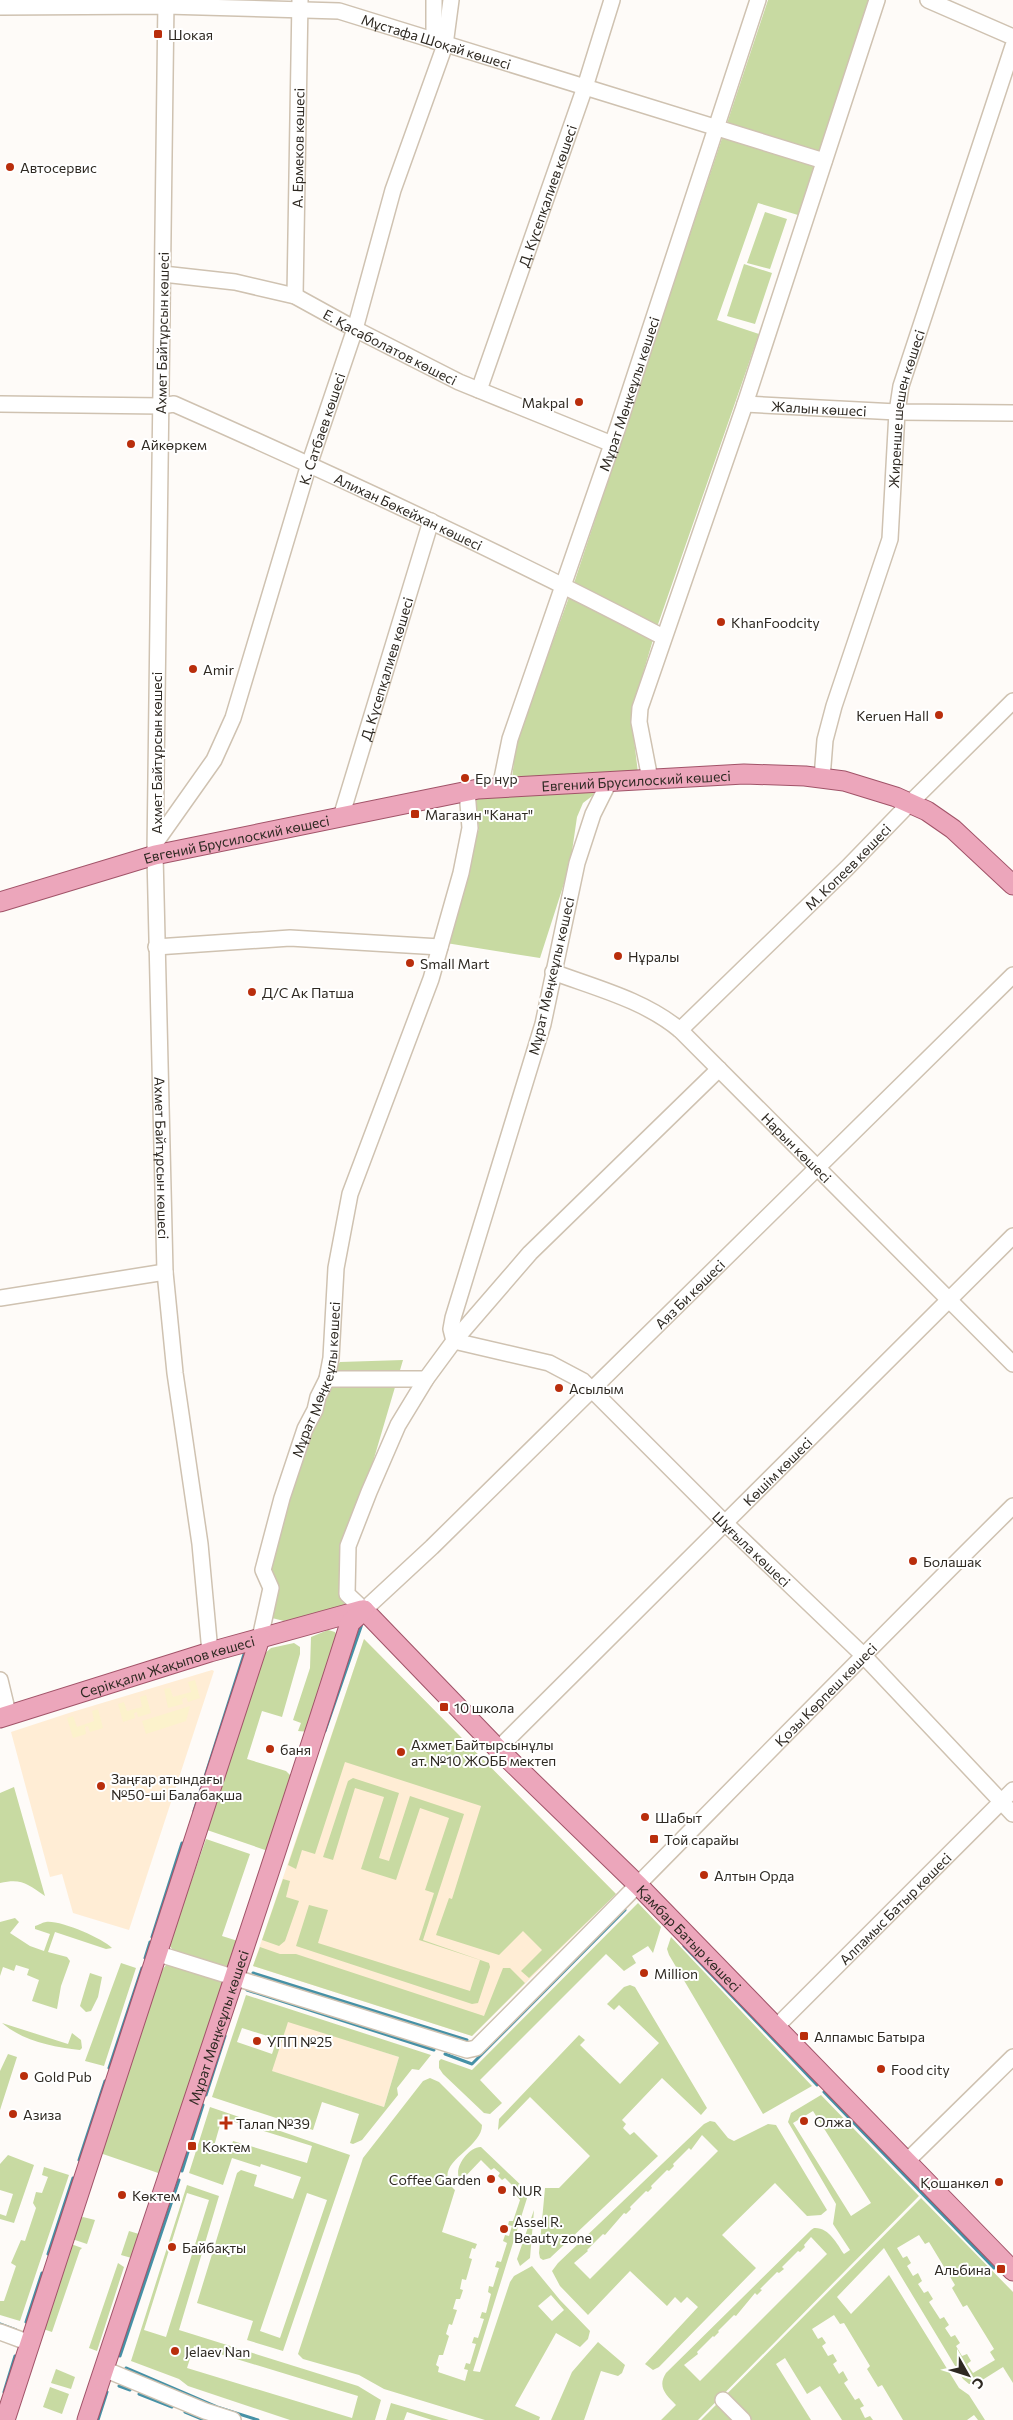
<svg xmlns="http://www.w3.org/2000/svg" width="1013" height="2420" viewBox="0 0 1013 2420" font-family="Commissioner,sans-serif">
<rect width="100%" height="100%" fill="#fefbf8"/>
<path fill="#ffedd5" d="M364,1639l252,255 -144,142 -219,-70z
M212,1670l2,1 -85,259 -56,-17 -11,-39 -12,3 -39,-145 61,-20z
M288,2021l111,36 -15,50 -113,-36z"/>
<path fill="#c8daa2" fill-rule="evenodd" d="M768,0h103l-73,215 -40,-12 -41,117 42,14 -104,299 -24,81 7,59 -126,6 4,-37 56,-153z
M765,212l22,7 -17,50 -23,-6z
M744,264l28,9 -17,51 -28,-8z
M600,790l-17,13 -6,14 -7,48 -30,93 -94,-15 33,-115 -6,-30z
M403,1360l-33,112 -30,78 2,45 9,10 -67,16 -20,-5 -1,-46 64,-191 13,-17z
M328,1630l7,2 2,4 -28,96 -11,-1 3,-8 -8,-3 17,-52 1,-31z
M364,1639l252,255 -87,84 -8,-7 21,-21 -19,-19 -24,24 -63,-20 13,-37 3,1 29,-93 -136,-44 -30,92 -13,-4 -6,19 -8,-4z
M294,1643l6,4v7l-18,63 -20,-6 -15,48 39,12 8,8 -23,73 -64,-22 56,-175 8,-7z
M353,1778l46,15 -20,65 10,3 21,-65 54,18 -41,126 66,23 1,4 -12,36 -6,1 -176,-58 13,-41 19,5 -10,33 152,48 10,-31 -61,-20 15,-47 -9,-3 24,-72 -29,-10 -24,72 -35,-11 23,-72 -29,-9 -22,72 -10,-3 25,-76z
M14,1787l31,109c-18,-12 -23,-18 -45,-13v-90z
M206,1839l44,15 -28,82 19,6 -9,24 -5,2 -54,-18 -4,-5z
M283,1879l7,2 -4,16 13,4 -14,40 -6,5 -17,-6z
M638,1903l23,24 -8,26 -5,-7 -16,10 4,7 -12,8 -18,-17 -126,126 22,23 -12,11 -6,-1 -41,-39 -4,-6v-7l2,-2 31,11z
M15,1918l4,4 -9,11 20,13 14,5 6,-17 -15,-5v-3c4,-1 8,-4 11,-4 14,-2 56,16 66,26l-6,1 -51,-17 -7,20 19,5 3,4 -9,25 -4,23 -25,-8 7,-21 -12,-5 2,-6 -13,-4 -2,6 -11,-4 -3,9v-54z
M671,1937l141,149 -49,28 -94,-159 -2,-6z
M260,1947l20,7h16l188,62 19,-48h7l15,15 -53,53 -219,-70z
M121,1963l15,5 -32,98 -19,-5z
M167,1964l55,17 3,3 -61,191 -64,-22 61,-182z
M90,1973l12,4 -4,20 -7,14 -5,1 -6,-6z
M630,1985l5,2 72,121 -6,7 -39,-37 -40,42 4,4 -3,4 7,7 4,-3 24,24 -108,102 -7,2 -3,-2 -1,-5 6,-65h14l31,-32 -60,-59 -32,33 1,-11 80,-84 6,5 -5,5 40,39 39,-41 -40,-38 -5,5 -7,-6 17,-17z
M246,1995l185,60 -12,15 -7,-1 -15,19 1,7 -36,45 -9,4 -3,-1 9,-29 -37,-12 -9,28 -101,-33zM288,2022l111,35 -15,50 -112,-36zM242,2028l35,11 -5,15 -35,-12z
M2,2023l66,21 4,-11 9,7 1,8 -2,2c-27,-3 -57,-9 -78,-27z
M8,2054l9,3 -17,53v-39z
M430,2078l9,4 43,43c0,25 -54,39 -27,65l-13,42 35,12 -2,5 -3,-1 -3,10 3,1 -6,21 -4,-1 -2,10 3,1 -3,9h-4l-3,10 4,1 -5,15 -3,-1 -3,10 3,2 -6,19h-4l-3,10 3,2 -1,5 27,9 3,-11 -4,-1 2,-6 4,1 6,-20 -4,-1 2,-6 4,1 6,-19 -4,-1 2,-6 4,1 5,-19 -3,-2 1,-6 4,1 6,-19 -4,-1 2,-6 4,1 6,-19 -4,-2 2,-6 4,1 3,-10 -4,-1 1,-4h4l7,-21 -8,-10 2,-3 -9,-9 -3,2 -4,-4 2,-3 -6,-5 -3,2 -10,-10 -20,21c-10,-11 8,-35 20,-34l44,42 3,6 -55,176 7,1 30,-90 4,-6 18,-10 28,34 30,31 -2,8 -8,8 -24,-14 -41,73 25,11 -1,3h-54l-101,-31 -25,-14 -56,-16 -5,-5 65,-196 60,-77zM551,2295l13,15 -12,11 -14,-15z
M821,2095l98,101 -221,224h-37l15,-15c-10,-10 -19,-18 -10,-32l145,-143 3,-2c15,-1 23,16 30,26l6,-4 -17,-26 3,-20 -48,-82 3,-9zM813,2111l58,92 -20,13 -58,-93zM811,2237l16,17 -127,127 -16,-16 14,-11 -1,-2 16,-16 1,1 5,-5 -1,-1 16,-16 2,1 19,-23 2,2 5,-5 -2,-1 17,-17 2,1 5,-4 -2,-2 16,-16 2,1 5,-5 -1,-2z
M210,2107l140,48 -67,196 -36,-11 6,-19 -56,-18 40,-130 4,-3 16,5 -3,11 39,13 8,-22 -40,-13 -1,3 -28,-9 -9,27 -34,-12zM222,2118l90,28 -5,17 -74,-22 -3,10 -16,-5zM307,2193l20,7 -47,138 -20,-7z
M710,2121l5,1 13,16 6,3 34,-17 8,1 51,85 -6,5 -14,1 -32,-33 -53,52 34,33 -97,99 -6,3 -8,-6 53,-57 -11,-10 -6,6 -6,-6 -8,9 -37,-35 -42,44 -28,-29 -8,-15 6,-8 146,-139zM702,2135l16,16 -128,128 -16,-16 14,-12 -1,-1 16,-16 2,1 19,-22 2,1 5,-5 -1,-2 16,-16 2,1 4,-4 -1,-2 16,-16 2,1 5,-5 -1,-2 16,-16 2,2z
M8,2155l26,10 -20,58 -14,-4v-5l6,2 7,-22 -13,-4v-26z
M44,2167l25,8 -49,146 -20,-6v-14h4l12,-35 -5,-3 10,-23 4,1 11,-33 -3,-5 3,-11 6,1 6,-16 -6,-2z
M187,2185l32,11 -40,134 179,56 23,14 -6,20h-85l-102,-34 -9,-7 -48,-18zM187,2193l22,7 -43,137 -22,-7zM194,2346l164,50 -6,22 -165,-50z
M921,2198l92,94v91l-10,-16 -27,17h-7l-6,-5 -79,-131 -47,49 14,17 38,-39 70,113 10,7 16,25h-7l-4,-5 -7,5h-64l-21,-35 -4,2 -11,-18 3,-3 -26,-43 -4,1 -6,-9 -22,14 6,10 4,-2 4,6 -4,3 6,10 5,-2 4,7 -4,3 6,10 4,-3 5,9 -4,3 11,17 4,-2 5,8 -4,2 5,10 5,-2 3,4h-31l-22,-34 -13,8 -22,-36 -9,6 35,56h-60l-21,-20 6,20h-35zM919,2235l6,9 4,-2 26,43 -3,3 11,19 4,-2 27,44 -4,3 5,8 -22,13 -6,-9 4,-3 -4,-7 -5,2 -6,-10 4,-3 -5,-8 -4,2 -6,-9 4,-3 -5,-8 -4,2 -11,-17 4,-3 -5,-8 -4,2 -6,-9 4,-3 -4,-8 -5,3 -6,-10 4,-3 -4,-7 -4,2 -6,-10z
M534,2210l-4,48 -10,8 -3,-7z
M83,2217l12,3 -8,24 -15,-5 9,-21z
M129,2231l10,3 -4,25 -14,-4z
M71,2244l11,4 -2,2 -28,82 -9,-3z
M118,2263l6,4 -27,84 -8,-3z
M598,2342l27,23 -3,8 -4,3 -17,-5 -17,49h-33l21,-48z
M56,2369l19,8 -4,12 -20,-6z
M50,2387l19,7 -7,20 -19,-7z
M391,2403l58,17h-17l-25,-8 -3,8h-18z"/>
<path fill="#fcf2cc" d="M195,1680l5,18 -12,4 -2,-5 -4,2 1,5 -15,4 -4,-19 6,-1 3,9 18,-5 -3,-10z
M146,1695l5,18 -13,4 -1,-5 -3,1 1,5 -12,4 -5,-18 6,-2 3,9 15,-4 -2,-10z
M190,1706l-4,15 -40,13 -4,-13z
M98,1709l5,19 -13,4 -2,-6 -3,1 1,7 -13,4 -6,-20 6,-2 4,11 17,-6 -2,-10z"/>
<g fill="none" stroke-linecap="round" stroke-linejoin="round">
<path stroke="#4691a6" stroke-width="3" d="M325,1731l38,-110
M194,1811l52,-163
M152,1937l30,-94
M684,1946l133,139
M145,1958l5,-16
M253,1973l214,67
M247,1990l187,60
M445,2054l27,10 153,-154
M109,2068l33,-100
M824,2092l170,176
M206,2095l19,-59
M192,2140l11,-35
M79,2160l26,-79
M182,2171l6,-19
M48,2254l25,-76
M26,2322l16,-49
M0,2324l16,6
M120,2356l59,-176
M126,2368l91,39 41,13
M119,2386l11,4
M4,2392l11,-36
M139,2394l33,13
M185,2412l19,8
M98,2420l9,-28"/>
<defs>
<g id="minor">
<path id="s1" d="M166,0l-11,855 10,417 10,101 25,171 10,108"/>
<path d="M434,0v41"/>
<path d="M928,0l85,37"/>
<path id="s2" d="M0,7l166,-1 173,5 485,150"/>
<path id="s3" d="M163,274l72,8 60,14 60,33 104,53 153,62"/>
<path id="s4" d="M295,296l5,-296"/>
<path id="s5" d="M479,390l106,-303 27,-87"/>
<path id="s6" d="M0,404l161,2 13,-2c165,73 329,149 489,233"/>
<path id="s7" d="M745,404l152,8 116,1"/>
<path id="s8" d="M822,778l3,-38 9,-34 56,-167 7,-127 4,-26 112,-340"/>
<path d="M650,779l-11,-57 1,-14 105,-304 132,-404"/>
<path id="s9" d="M609,782l-16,32 -16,49 -34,161 -90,294 -2,11 3,12 -28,38 -28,46 -29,67 -21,54 -1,48 17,16 68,-63 581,-572"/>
<path id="s10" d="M500,788l10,-49 108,-312 140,-427"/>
<path id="s11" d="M341,817l90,-296"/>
<path id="s12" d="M156,842l58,-82 19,-42 73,-244 49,-145 38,-139 52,-145 6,-45"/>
<path d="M156,947l134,-9 150,9"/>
<path id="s13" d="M553,972c43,16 91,28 127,58l333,334"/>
<path id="s14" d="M680,1030l167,-162 63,-65 103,-102"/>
<path id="s15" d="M719,1069l-189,184 -76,88 95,22 34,18 142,142 138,132 150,159"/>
<path d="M0,1298l165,-26"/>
<path d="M327,1379h99"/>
<path id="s16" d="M260,1638l11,-50 -8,-18 19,-72 23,-69 10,-19 3,-13 9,-18 4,-21 5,-90 14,-74 81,-215 30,-106 9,-45 -3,-37"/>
<path d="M0,1680l7,29 -5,8"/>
<path id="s17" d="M498,1749l515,-513"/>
<path id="s18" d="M159,1954l308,96 9,-2c180,-180 356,-363 537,-542"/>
<path id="s19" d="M776,2027l237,-237"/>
<path d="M906,2162l107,-105"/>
<path d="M0,2332l30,11"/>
<path d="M104,2369l101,42 28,9"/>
<path d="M723,2400l20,20"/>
</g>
<g id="major">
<path id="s20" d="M0,902l155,-47 323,-66 266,-15 61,2 39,5 52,16 31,14 26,18 60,56"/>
<path id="s21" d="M364,1610l134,139 141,137 374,385"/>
<path id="s22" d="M0,1718l210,-66 152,-42"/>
<path d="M5,2420l255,-782"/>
<path id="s23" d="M87,2420c88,-266 178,-530 263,-797l14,-13"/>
</g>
</defs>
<use href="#minor" stroke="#cfc2b1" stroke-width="18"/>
<use href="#major" stroke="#a15368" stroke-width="21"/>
<use href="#minor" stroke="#fff" stroke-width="15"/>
<use href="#major" stroke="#eca6bb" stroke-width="19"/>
</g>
<g fill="#b92e0c" stroke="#fff" stroke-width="2">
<rect x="153" y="29" width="10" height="10" rx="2.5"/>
<circle cx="10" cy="167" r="5"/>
<circle cx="579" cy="402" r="5"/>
<circle cx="131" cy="444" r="5"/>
<circle cx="721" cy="622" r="5"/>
<circle cx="193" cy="669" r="5"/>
<circle cx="939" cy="715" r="5"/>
<circle cx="465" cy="778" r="5"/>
<rect x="410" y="809" width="10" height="10" rx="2.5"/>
<circle cx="618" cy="956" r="5"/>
<circle cx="410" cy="963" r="5"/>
<circle cx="252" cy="992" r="5"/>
<circle cx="559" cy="1388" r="5"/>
<circle cx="913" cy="1561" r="5"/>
<rect x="439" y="1702" width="10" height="10" rx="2.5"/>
<circle cx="270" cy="1749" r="5"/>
<circle cx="401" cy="1752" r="5"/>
<circle cx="101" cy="1786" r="5"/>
<circle cx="645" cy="1817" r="5"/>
<rect x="649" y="1834" width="10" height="10" rx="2.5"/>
<circle cx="704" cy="1875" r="5"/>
<circle cx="644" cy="1973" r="5"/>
<rect x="799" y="2031" width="10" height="10" rx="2.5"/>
<circle cx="257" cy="2041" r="5"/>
<circle cx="881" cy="2069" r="5"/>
<circle cx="24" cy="2076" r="5"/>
<circle cx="13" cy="2114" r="5"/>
<circle cx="804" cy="2121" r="5"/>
<path d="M223.5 2115.5h5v5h5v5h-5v5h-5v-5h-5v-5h5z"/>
<rect x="187" y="2141" width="10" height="10" rx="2.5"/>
<circle cx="491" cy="2179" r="5"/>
<circle cx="999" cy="2182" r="5"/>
<circle cx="502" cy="2190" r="5"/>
<circle cx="122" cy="2195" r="5"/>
<circle cx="504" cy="2229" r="5"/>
<circle cx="172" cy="2247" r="5"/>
<rect x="996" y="2264" width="10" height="10" rx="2.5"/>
<circle cx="175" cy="2351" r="5"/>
</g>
<g text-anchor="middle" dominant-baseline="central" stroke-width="4" stroke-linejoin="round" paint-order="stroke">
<g font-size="14" fill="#2e2922" stroke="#fff" text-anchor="start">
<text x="168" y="34">Шокая</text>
<text x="20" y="167">Автосервис</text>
<text x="569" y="402" text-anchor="end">Makpal</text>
<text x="141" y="444">Айкөркем</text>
<text x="731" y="622">KhanFoodcity</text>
<text x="203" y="669">Amir</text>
<text x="929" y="715" text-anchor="end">Keruen Hall</text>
<text x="475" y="778">Ер нур</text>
<text x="425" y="814">Магазин "Канат"</text>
<text x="628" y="956">Нұралы</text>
<text x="420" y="963">Small Mart</text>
<text x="262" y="992">Д/С Ак Патша</text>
<text x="569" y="1388">Асылым</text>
<text x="923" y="1561">Болашак</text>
<text x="454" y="1707">10 школа</text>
<text x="411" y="1744">Ахмет Байтырсынұлы<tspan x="411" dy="16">ат. №10 ЖОББ мектеп</tspan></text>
<text x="280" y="1749">баня</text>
<text x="111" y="1778">Заңғар атындағы<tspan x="111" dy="16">№50-ші Балабақша</tspan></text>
<text x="655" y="1817">Шабыт</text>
<text x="664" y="1839">Той сарайы</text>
<text x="714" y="1875">Алтын Орда</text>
<text x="654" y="1973">Million</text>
<text x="814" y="2036">Алпамыс Батыра</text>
<text x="267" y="2041">УПП №25</text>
<text x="891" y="2069">Food city</text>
<text x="34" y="2076">Gold Pub</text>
<text x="23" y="2114">Азиза</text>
<text x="814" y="2121">Олжа</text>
<text x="236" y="2123">Талап №39</text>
<text x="202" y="2146">Коктем</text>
<text x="481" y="2179" text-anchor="end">Coffee Garden</text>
<text x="989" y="2182" text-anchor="end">Қошанкөл</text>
<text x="512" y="2190">NUR</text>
<text x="132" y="2195">Көктем</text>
<text x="514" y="2221">Assel R.<tspan x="514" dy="16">Beauty zone</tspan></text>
<text x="182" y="2247">Байбақты</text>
<text x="991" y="2269" text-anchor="end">Альбина</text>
<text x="185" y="2351">Jelaev Nan</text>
</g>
<g font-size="14" fill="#2e2922" stroke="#fff">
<text stroke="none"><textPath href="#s2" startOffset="441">Мұстафа Шоқай көшесі</textPath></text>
<text stroke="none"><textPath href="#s4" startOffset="148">А. Ермеков көшесі</textPath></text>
<text stroke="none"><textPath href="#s5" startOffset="206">Д. Күсепқалиев көшесі</textPath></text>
<text transform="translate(162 333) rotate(-89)">Ахмет Байтұрсын көшесі</text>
<text stroke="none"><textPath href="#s3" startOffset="242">Е. Қасаболатов көшесі</textPath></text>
<text stroke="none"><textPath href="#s10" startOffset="415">Мұрат Мөңкеұлы көшесі</textPath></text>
<text stroke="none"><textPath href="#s7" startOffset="74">Жалын көшесі</textPath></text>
<text stroke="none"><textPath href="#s8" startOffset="381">Жиренше шешен көшесі</textPath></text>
<text stroke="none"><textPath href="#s12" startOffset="449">К. Сатбаев көшесі</textPath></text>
<text stroke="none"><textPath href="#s6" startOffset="432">Алихан Бөкейхан көшесі</textPath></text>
<text stroke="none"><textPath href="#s11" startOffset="155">Д. Күсепқалиев көшесі</textPath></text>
<text transform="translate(156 753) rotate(-90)">Ахмет Байтұрсын көшесі</text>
<text stroke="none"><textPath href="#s20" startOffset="650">Евгений Брусилоский көшесі</textPath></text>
<text stroke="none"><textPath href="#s20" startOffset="245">Евгений Брусилоский көшесі</textPath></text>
<text stroke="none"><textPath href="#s14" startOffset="234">М. Копеев көшесі</textPath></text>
<text transform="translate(551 976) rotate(-77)">Мұрат Мөңкеұлы көшесі</text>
<text stroke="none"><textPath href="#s13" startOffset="306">Нарын көшесі</textPath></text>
<text stroke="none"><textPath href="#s1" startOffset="1158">Ахмет Байтұрсын көшесі</textPath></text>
<text stroke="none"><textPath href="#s9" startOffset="1340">Аяз Би көшесі</textPath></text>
<text stroke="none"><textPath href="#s16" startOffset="270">Мұрат Мөңкеұлы көшесі</textPath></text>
<text stroke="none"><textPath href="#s17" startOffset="394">Көшім көшесі</textPath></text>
<text stroke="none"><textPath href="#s15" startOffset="754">Шұғыла көшесі</textPath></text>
<text stroke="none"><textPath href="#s22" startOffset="175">Серікқали Жақыпов көшесі</textPath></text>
<text stroke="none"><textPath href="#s18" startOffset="829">Қозы Көрпеш көшесі</textPath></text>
<text stroke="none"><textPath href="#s19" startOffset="168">Алпамыс Батыр көшесі</textPath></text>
<text stroke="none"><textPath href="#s21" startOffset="462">Қамбар Батыр көшесі</textPath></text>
<text stroke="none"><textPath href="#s23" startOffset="414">Мұрат Мөңкеұлы көшесі</textPath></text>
</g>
</g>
<g transform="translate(968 2375) rotate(129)" stroke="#ffffff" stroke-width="4" paint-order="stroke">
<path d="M0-4L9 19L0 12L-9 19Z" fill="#2e2922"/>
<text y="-8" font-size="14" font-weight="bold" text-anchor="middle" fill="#2e2922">С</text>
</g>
</svg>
